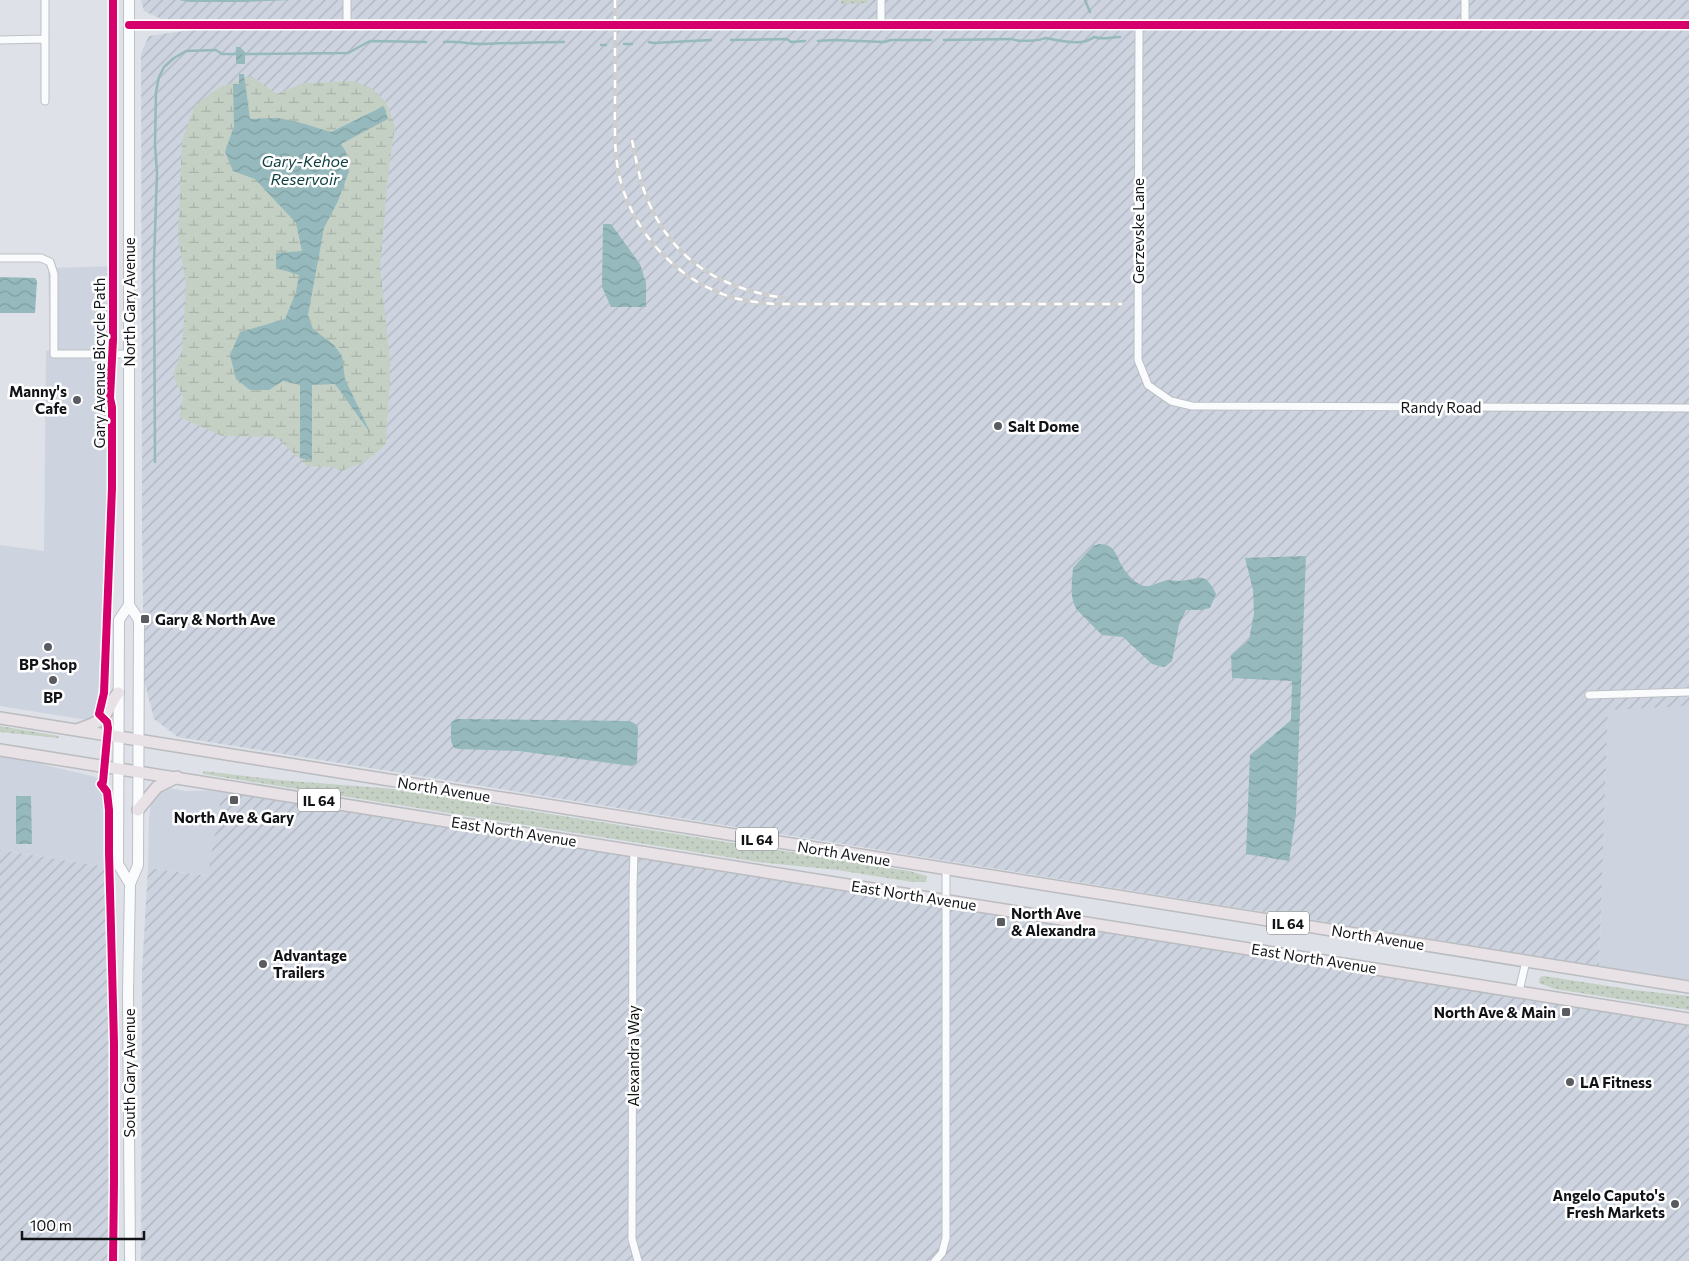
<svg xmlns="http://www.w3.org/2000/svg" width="1689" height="1261" viewBox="0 0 1689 1261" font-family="Commissioner,sans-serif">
<defs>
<pattern id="industrial-furrows" width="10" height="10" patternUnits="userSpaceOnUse" patternTransform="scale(1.25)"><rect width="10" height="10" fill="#cdd4e0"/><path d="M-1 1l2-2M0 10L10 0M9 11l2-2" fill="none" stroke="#afb5bf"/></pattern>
<pattern id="grass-dots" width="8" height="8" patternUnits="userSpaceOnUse" patternTransform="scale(1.25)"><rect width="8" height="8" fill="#c5d0c5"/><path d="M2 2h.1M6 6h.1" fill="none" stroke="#a8b2a8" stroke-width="1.8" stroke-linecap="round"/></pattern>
<pattern id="wetland-marsh" width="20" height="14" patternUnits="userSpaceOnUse" patternTransform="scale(1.25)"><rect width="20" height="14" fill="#c5d0c5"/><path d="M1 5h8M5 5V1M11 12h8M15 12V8" fill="none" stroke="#a8b2a8"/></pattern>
<pattern id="water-waves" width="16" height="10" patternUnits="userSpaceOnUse" patternTransform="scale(1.25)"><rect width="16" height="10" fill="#95b9bc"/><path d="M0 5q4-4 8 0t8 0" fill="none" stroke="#7f9ea1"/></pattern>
</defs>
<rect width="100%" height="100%" fill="#dee2e8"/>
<path fill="#cdd4e0" d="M117,266l-4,293 -7,144 -9,15 -10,2 -87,-14v-161l44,6 2,-200 4,-1 -2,-82z
M1689,706v276l-43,-5 -47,-11 9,-257z
M0,754l96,23 10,7 5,12 2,72 -113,-18z
M164,787l22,4 36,-1 -13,86 -61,-8 1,-49 2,-16 4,-9z"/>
<path fill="url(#industrial-furrows)" d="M141,0h1548v19h-1528l-17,-8z
M198,29l1491,1v676l-81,4 -9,256 -1421,-229 -24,-18 -10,-39 -2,-146 -1,-481 8,-17z
M222,790l728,116 587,96 152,22v237h-1548l1,-290 6,-103 60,8z
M0,850l113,18 -2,393h-111z"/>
<path fill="url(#grass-dots)" d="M841,0h27l-1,3 -26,1z
M0,726l59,10 -1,2 -58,-6z
M203,771l76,9 115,9 515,82 18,5 -1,6h-14l-75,-12 -79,-8 -555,-88z
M1544,976l90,14 55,6v14l-134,-21 -16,-6 1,-6z"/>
<path fill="url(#wetland-marsh)" d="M251,76l26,18 27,-11 49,-2 17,6 16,15 9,24 -6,41 -9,100 9,82 1,28 -4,66 -8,9 -14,10 -22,9 -10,-4 -25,-1 -31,-29 -54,-1 -43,-19 4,-19 -10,-24 9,-23 4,-68 -8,-45 4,-97 13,-36 25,-18z"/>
<path fill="url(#water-waves)" d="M179,0h111l-47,2h-54z
M236,47h4l5,5v12h-9z
M239,74h5l6,45 28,-1 20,4 33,10 53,-26 4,13 -47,25 5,8 3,19 -11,30 -14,27 -16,87 5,14 21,16 8,11 3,23 26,55 -36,-50 -23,1v76l-12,-3v-73l-17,-4 -14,9h-19l-14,-11 -6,-24 10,-23 45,-13 11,-27 3,-17 -23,-7v-15l26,-2 -6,-28 -41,-44 -22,-8 -8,-19 9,-26 -1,-42h6z
M603,224h8l29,40 6,19v24h-35l-9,-20z
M0,277l35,1 2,3 -2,32h-35z
M1099,544c16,0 17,11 23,22 4,7 12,16 19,19 9,4 17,-3 26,-5 4,0 8,1 12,1 20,-1 25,-12 37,13l-6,14 -8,2h-16l-7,15 -7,36 -6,5 -3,1 -11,-3 -29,-27 -21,-2 -25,-25c-8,-13 -5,-28 -4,-42l20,-22z
M1306,556l-10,258 -7,47 -43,-7 4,-99 41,-35 1,-39 -60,-3 -1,-23 18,-15 5,-27 -1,-23 -8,-32z
M457,719l173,2 7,4 1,4 -1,34 -5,3 -113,-15 -60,-2 -5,-1 -3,-7v-19z
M16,796h15l1,48h-16z"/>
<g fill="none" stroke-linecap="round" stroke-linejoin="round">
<path stroke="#95b9bc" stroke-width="2.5" d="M1085,0l5,12
M731,40l56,-1 4,3 14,-1
M944,40l68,-1c5,3 28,2 33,-1 14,2 37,9 49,-1 7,3 17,0 26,0
M818,41l16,-1 50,2 7,-2h40
M444,42c13,-1 26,2 39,2 28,-1 54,-2 81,-2
M649,42l4,1 58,-3
M624,44h8
M601,45h5
M243,54l105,-1 22,-12 56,1
M155,462l-1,-200 3,-90 -2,-27 1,-53 3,-15 5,-10 10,-9 12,-7 30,-1 6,4h16"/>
<defs>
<path id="street" d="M45,0v101
M347,0v25
M1465,0v25
M129,25h1560
M881,25v-25
M1139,25l-1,335 10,25 23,16 21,5 497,2
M0,40l45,-1
M0,258h41l9,4 4,12v80h75
M1589,695l100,-3
M634,851l-1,36 -1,352 6,22
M1519,991l7,-30
M935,1261l7,-8 4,-15v-369"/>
<path id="secondary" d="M129,0v605l-10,15 -1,244 12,20
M129,605l10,15 -1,245 -8,19 -2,109 2,268"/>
<path id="primary" d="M0,718l1689,269
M79,729c9,-3 20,-6 26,-14 6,-9 6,-14 13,-22
M0,750l1689,269
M138,810l19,-23 20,-10"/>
</defs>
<use href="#street" stroke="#bdc0c5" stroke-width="9"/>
<use href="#secondary" stroke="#bdc0c5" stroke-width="12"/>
<use href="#primary" stroke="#babcc0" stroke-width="14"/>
<use href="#street" stroke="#fafbfc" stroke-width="7"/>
<use href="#secondary" stroke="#fafbfc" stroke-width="10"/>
<use href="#primary" stroke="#e8e1e5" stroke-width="11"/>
<defs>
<path id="rail" d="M615,0c0,33 0,66 0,99 0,21 -1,43 2,64 8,60 54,114 111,133 16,5 32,7 48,8h346
M632,140c4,19 7,38 14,56 25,63 73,93 139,102"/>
</defs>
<use href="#rail" stroke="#cdced0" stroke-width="4.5"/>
<use href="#rail" stroke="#fff" stroke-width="2.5" stroke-dasharray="8" stroke-linecap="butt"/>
<defs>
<path id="cycleway" d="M129,25h1560
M113,1261l1,-78v-140l-5,-190v-43l-2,-18 -6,-8 2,-2 5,-54 -1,-6 -8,-8 5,-21 8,-205v-81l-2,-9 3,-58v-340"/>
</defs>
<use href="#cycleway" stroke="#fff" stroke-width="11"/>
<use href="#cycleway" stroke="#d6006c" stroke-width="8"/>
</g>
<g fill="#595b60" stroke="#fff" stroke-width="2">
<circle cx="77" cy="400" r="5"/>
<circle cx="998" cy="426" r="5"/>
<rect x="140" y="614" width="10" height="10" rx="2.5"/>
<circle cx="48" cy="647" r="5"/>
<circle cx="53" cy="680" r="5"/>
<rect x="229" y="795" width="10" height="10" rx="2.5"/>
<rect x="996" y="917" width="10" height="10" rx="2.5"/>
<circle cx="263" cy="964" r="5"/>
<rect x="1561" y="1007" width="10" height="10" rx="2.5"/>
<circle cx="1570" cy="1082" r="5"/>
<circle cx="1675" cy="1204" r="5"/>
</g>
<g text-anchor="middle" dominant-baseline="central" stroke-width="5" stroke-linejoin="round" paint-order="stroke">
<g fill="#fff" stroke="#585a5d" stroke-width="1">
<rect x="298" y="788.5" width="42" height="23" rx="4"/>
<rect x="736" y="827.5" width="42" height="23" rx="4"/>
<rect x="1267" y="911.5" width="42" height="23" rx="4"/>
</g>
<g font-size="14" font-weight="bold" fill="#111317">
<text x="319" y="800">IL 64</text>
<text x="757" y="839">IL 64</text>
<text x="1288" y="923">IL 64</text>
</g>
<g font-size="15" fill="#111317" stroke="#fff">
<text transform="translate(1138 231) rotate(-90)">Gerzevske Lane</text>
<text transform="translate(129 302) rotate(-90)">North Gary Avenue</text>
<text transform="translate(99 363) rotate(-90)">Gary Avenue Bicycle Path</text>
<text x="1441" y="407">Randy Road</text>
<text transform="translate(444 789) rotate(9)">North Avenue</text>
<text transform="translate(514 831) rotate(9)">East North Avenue</text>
<text transform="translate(844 853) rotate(9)">North Avenue</text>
<text transform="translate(914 895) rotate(9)">East North Avenue</text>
<text transform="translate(1378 937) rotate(9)">North Avenue</text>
<text transform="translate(1314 958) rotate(9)">East North Avenue</text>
<text transform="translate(633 1056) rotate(-90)">Alexandra Way</text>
<text transform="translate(129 1073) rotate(-90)">South Gary Avenue</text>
</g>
<g font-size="15" font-weight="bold" fill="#111317" stroke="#fff" text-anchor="start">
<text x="67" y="391" text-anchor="end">Manny's<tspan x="67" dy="17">Cafe</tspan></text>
<text x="1008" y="426">Salt Dome</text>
<text x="155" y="619">Gary &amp; North Ave</text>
<text x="48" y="664" text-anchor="middle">BP Shop</text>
<text x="53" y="697" text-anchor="middle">BP</text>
<text x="234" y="817" text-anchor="middle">North Ave &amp; Gary</text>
<text x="1011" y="913">North Ave<tspan x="1011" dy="17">&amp; Alexandra</tspan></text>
<text x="273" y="955">Advantage<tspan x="273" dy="17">Trailers</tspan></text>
<text x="1556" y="1012" text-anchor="end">North Ave &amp; Main</text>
<text x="1580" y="1082">LA Fitness</text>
<text x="1665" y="1195" text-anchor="end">Angelo Caputo's<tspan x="1665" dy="17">Fresh Markets</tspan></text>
</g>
<g font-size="16" font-style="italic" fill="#0d3e3f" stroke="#fff">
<text x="305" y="160">Gary-Kehoe<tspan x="305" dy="18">Reservoir</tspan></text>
</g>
</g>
<path d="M22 1231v8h122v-8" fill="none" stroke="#111317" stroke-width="2.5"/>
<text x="30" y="1231" font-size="15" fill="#111317" stroke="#ffffff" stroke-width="4" paint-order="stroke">100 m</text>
</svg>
